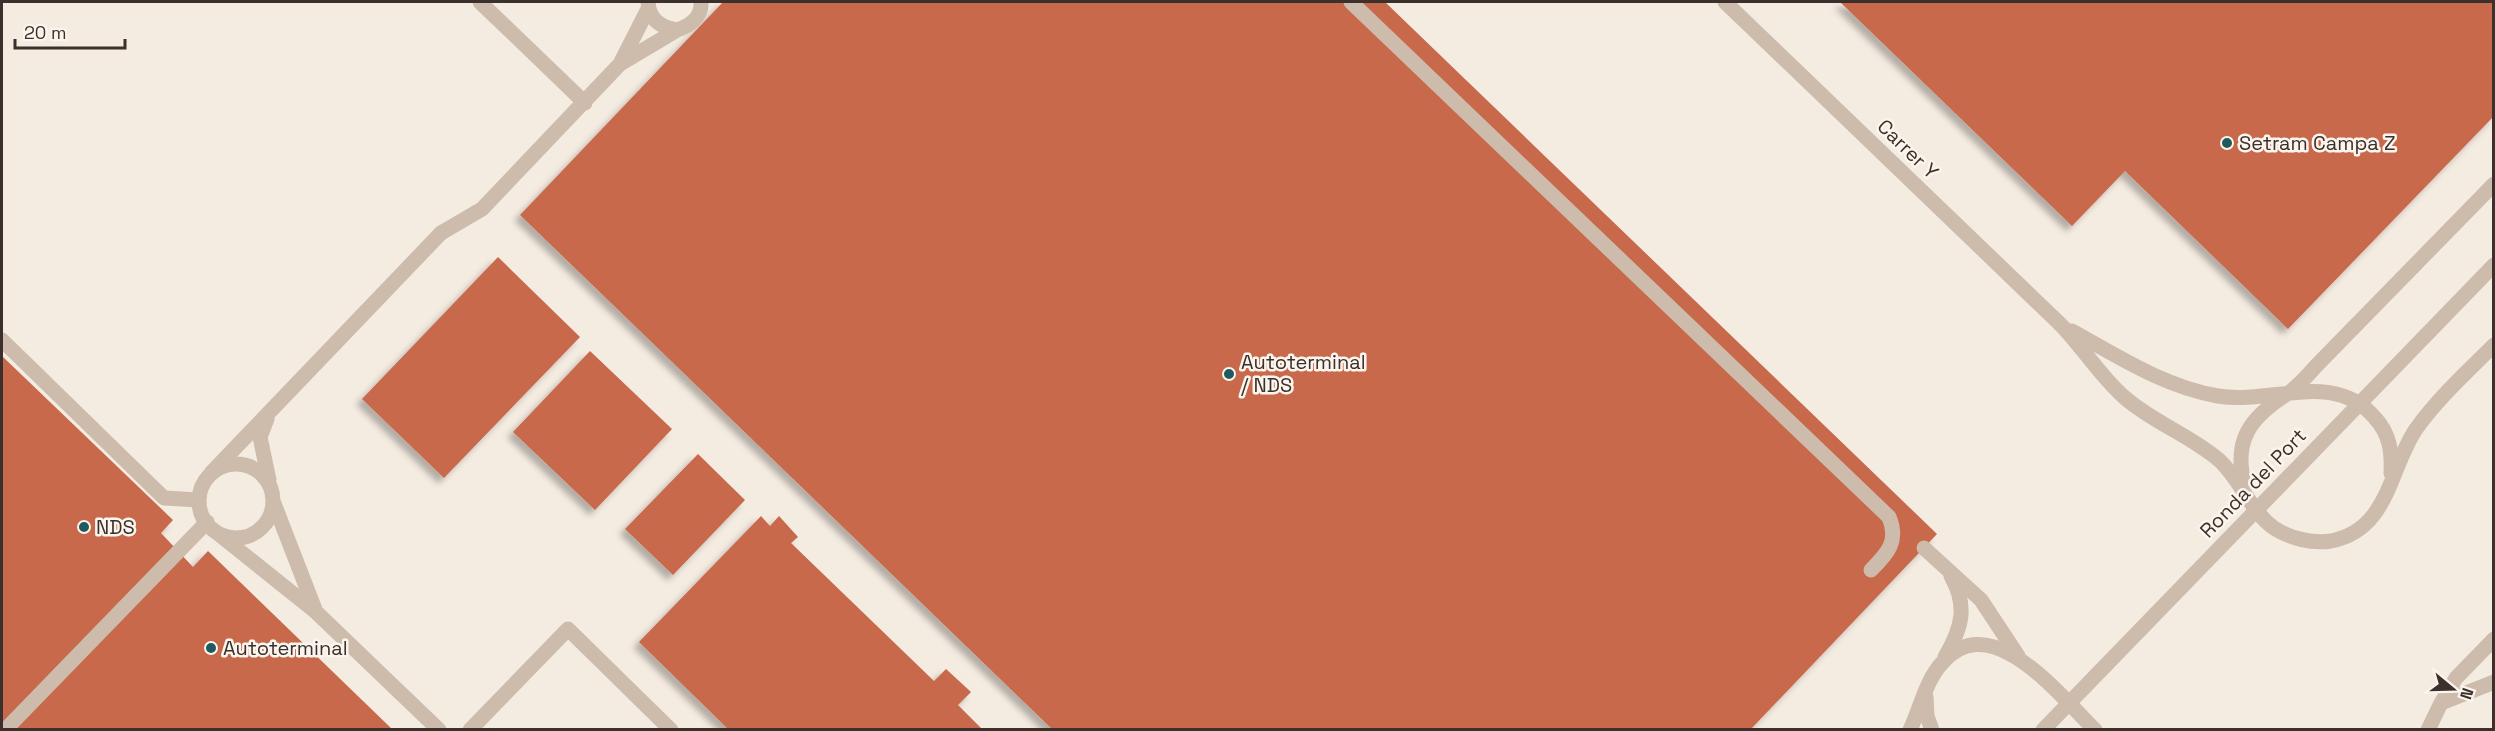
<svg xmlns="http://www.w3.org/2000/svg" width="2495" height="731" viewBox="0 0 2495 731" font-family="'Space Grotesk',sans-serif">
<defs>
<filter id="shadow"><feDropShadow dx="-5.5" dy="5.5" stdDeviation="3" flood-color="#0004"/></filter>
</defs>
<rect width="100%" height="100%" fill="#f4ebe1"/>
<path fill="#c8694b" filter="url(#shadow)" d="M723,2h662l552,532 -187,196h-697l-533,-515z
M1840,2h654v114l-206,213 -163,-158 -53,55z
M498,257l82,80 -136,141 -82,-79z
M590,351l82,78 -77,81 -82,-78z
M2,356l171,164 -12,13 32,34 15,-16 185,179h-391z
M698,454l47,46 -72,75 -48,-46z
M761,516l9,10 9,-10 19,21 -7,6 143,138 12,-12 25,23 -13,13 25,25h-254l-90,-88z"/>
<g fill="none" stroke-linecap="round" stroke-linejoin="round">
<path stroke="#cdbbac" stroke-width="15" d="M480,2l105,101
M648,2c1,17 12,25 29,28 13,-4 25,-13 24,-28
M1351,2l538,515c10,24 -1,36 -18,53
M648,9l-28,55 57,-34
M2,340l162,158 35,2
M267,419l-7,18 9,43
M199 501a37 37 0 1 1 74 0a37 37 0 1 1-74 0Z
M211,473l230,-240 41,-24 138,-145
M211,528l105,84 -43,-111
M1924,548l57,52 37,56
M316,612l123,118
M1945,657c17,-29 23,-51 6,-81
M1926,697l1,19 5,14
M2441,703l15,-25 38,-39
M5,730l202,-208
M470,730l98,-101 103,101
M1910,730c10,-21 16,-50 32,-67 49,-57 118,33 153,67
M2428,730l13,-27 53,-21"/>
<path stroke="#cdbbac" stroke-width="15" d="M1725,2c111,107 222,214 334,321 23,23 40,52 65,74 28,25 66,38 95,63 22,20 31,51 55,68 15,10 38,16 57,13 58,-11 58,-72 85,-112 22,-31 51,-57 78,-84
M2072,331c47,26 93,56 146,65 54,9 116,-27 157,22 15,16 17,34 16,55
M2245,486c-13,-46 6,-69 42,-92 11,-7 21,-19 30,-29l177,-181"/>
<path stroke="#cdbbac" stroke-width="15" d="M2043,730l451,-465"/>
</g>
<g fill="#1f5a5e" stroke="#fbf5ee" stroke-width="2">
<circle cx="2227" cy="143" r="6"/>
<circle cx="1229" cy="374" r="6"/>
<circle cx="84" cy="527" r="6"/>
<circle cx="211" cy="648" r="6"/>
</g>
<g text-anchor="middle" dominant-baseline="central" stroke-width="5" stroke-linejoin="round" paint-order="stroke">
<g font-size="20" fill="#3b302b" stroke="#fbf5ee" text-anchor="start">
<text x="2239" y="143">Setram Campa Z</text>
<text x="1241" y="362">Autoterminal<tspan x="1241" dy="23">/ NDS</tspan></text>
<text x="96" y="527">NDS</text>
<text x="223" y="648">Autoterminal</text>
</g>
<g font-size="20" fill="#3b302b" stroke="#fbf5ee">
<text transform="translate(1908 149) rotate(44)">Carrer Y</text>
<text transform="translate(2253 483) rotate(-46)">Ronda del Port</text>
</g>
</g>
<rect width="2495" height="731" fill="none" stroke="#3b302b" stroke-width="6"/>
<g transform="translate(2453 689) rotate(109)" stroke="#fbf5ee" stroke-width="4.5" paint-order="stroke">
<path d="M0-4.5L10 22L0 15L-10 22Z" fill="#3b302b"/>
<text y="-9" font-size="16" font-weight="bold" text-anchor="middle" fill="#3b302b">N</text>
</g>
<path d="M15 39v9h110v-9" fill="none" stroke="#3b302b" stroke-width="3"/>
<text x="24" y="39" font-size="18" fill="#3b302b" stroke="#fbf5ee" stroke-width="4.5" paint-order="stroke">20 m</text>
</svg>
